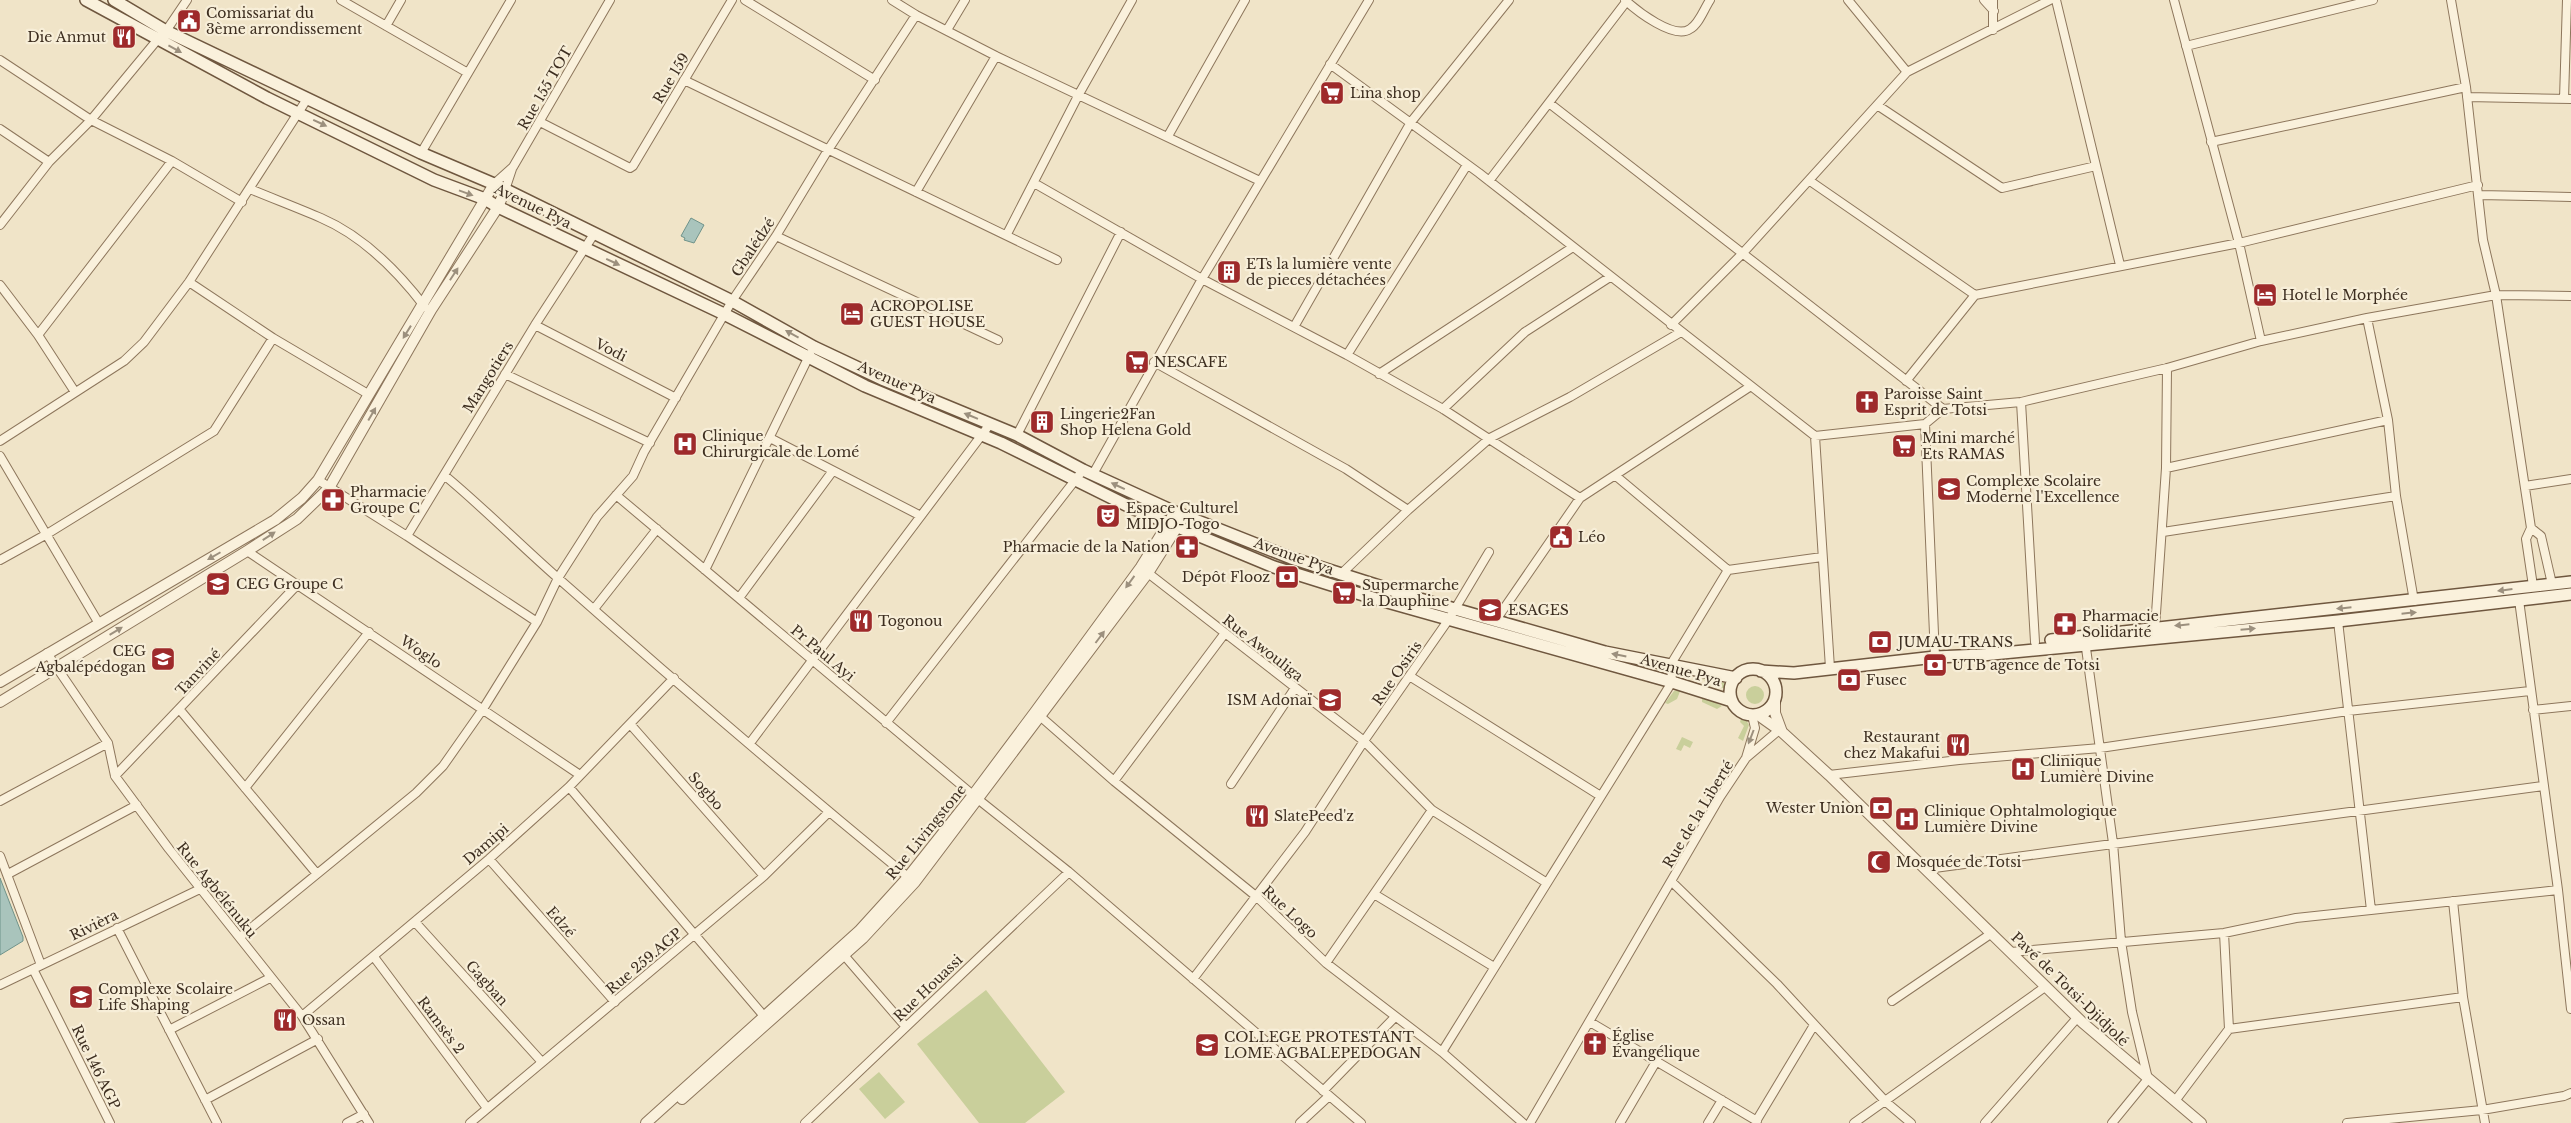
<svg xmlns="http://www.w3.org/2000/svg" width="2571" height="1123" viewBox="0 0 2571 1123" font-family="'Libre Baskerville',serif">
<rect width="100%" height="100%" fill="#f0e4c8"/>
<path fill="#c9cf9b" d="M1701,679l25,4v6h-1z
M1746 695a9 9 0 1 1 18 0a9 9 0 1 1-18 0Z
M1681,689l-4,10 -9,5 -3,-1 9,-12z
M1702,696l20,10 -5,3 -15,-7z
M1741,719l5,1 3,5 -6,16 -5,-3 6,-12 -4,-4z
M1682,737l11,5 -3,6 -6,-3 -3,6 -5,-2z
M986,990l79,102 -40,31h-46l-62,-79z
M879,1072l26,30 -20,17 -26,-30z"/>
<path fill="#a9c4bc" stroke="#6f938a" d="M691,218l13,7 -10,18 -10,-3 1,-2 -4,-2z
M0,878l23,59v4l-23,14z"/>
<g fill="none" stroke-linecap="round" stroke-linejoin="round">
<defs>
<path id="minor" d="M341,0l127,73
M745,0l130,80
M892,0l24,15 80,41 264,125
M1625,0c12,11 49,40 65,29 9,-5 14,-20 20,-29
M1848,0l59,72
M1984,0l10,11
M1993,0v30
M2056,0l64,265
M2174,0l65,243 22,98
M2451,0l15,87 17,153 13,55 35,233 -5,11 7,47
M386,26l15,-26
M947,30l18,-30
M166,31l21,-31
M2186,46l187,-46
M0,60l91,60 81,41 70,41
M1330,64l149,109 336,263 110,-12 18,-15 78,-7 146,-34 94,-27 106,-23 129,-23 75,1
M684,80l373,180
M2467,97l104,2
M2564,99l3,-99
M1549,103l394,306
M1877,105l125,83 94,-22
M540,122l90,46 3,-2 99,-166
M0,129l49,33
M1168,136l77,-136
M2211,142l255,-55
M421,153l90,-153
M1489,181l137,-179
M1810,181l165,114
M1034,183l168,96 145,76 96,54 137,89
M494,184l19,-17 97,-167
M250,189c24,10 48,19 71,29 42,18 78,55 104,89
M505,190l7,-21
M916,192l80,-136
M2479,195l92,2
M0,225l49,-63 42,-42 67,-81
M1007,234l72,-140 53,-94
M776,236l222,104
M189,282l84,56 95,56
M0,285l38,50 37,57
M2367,318l21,102 8,76 18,105
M535,325l141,73
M1671,325l71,-71 165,-182 143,-72
M1294,327l117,-205 98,-122
M38,335l134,-174
M1347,355l120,-190
M1154,362l192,107 62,41
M505,374l145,69
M1379,374l194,-127
M1906,381l69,-86 264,-52 239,-58
M2021,402l14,240
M1443,409l82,-77 85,-55
M1925,424l10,233
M1017,435l104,-203
M1815,436l15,232
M770,438l151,78
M0,441l124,-80 20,-19 45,-60 118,-183
M0,456l98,166
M2166,468l222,-48
M1093,474l109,-195 167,-279
M444,475c40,33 76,70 115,104 114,101 231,201 349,298
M1616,476l112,94
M318,480l89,56 130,86
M2525,486l46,-7
M616,495l357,300
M2531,528l10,8 11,48
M2163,532l233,-36
M407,536l128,-211 59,-91
M247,551l333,224
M0,560l47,-26 167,-103 59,-93
M705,570l105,-216
M1148,573l216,168 68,69 115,73
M1340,575l68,-65 82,-72 80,-41 111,-65
M739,598l93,-126
M2519,600l39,290 13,119
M594,609l63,-80
M1496,620l84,-122 171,-112
M2338,621l33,289
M2155,628l11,-160 1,-100
M2085,641l28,202 8,98 11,71 16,67 -36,44
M47,653l61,90 7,33 54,73 133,167 67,107
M1411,677l188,118
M180,710l137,164
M2533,710l38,-4
M1041,717l73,64 143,116 69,66 116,89 81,71
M886,723l197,-253
M630,724l134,152
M750,743l240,-319
M1746,758l9,-30 -3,-13
M1829,775l130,-15 141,-12 248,-37 182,-20
M115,776l183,-192
M1114,781l111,-148
M1231,784l64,-96
M569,787l194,228
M245,788l124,-156
M979,800l90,72 292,251
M0,801l108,-58
M0,856l41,109
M489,859l126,143
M1927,869l616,-83
M8,874l129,-69
M1672,882l105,102 109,118 25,21
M1374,894l120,73
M2453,901l10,96 22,126
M415,922l126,139
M117,928l100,195
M2224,933l5,96
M240,937l176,-144 27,-27 40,-57 54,-87 21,-44 39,-61 36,-41 11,-24 88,-151 44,-65 52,-86 88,-135
M2011,952l213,-19 72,-15 262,-28
M843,954l63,73
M374,957l113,151
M1326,963l106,-153
M33,969l77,154
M1193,979l112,-147 59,-91 85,-122 40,-67
M0,985l200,-96
M1892,1001l100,-68
M302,1016l187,-157 80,-72 105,-109
M1590,1022l167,99
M169,1030l101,-52
M1442,1052l230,-370 -1,-18 57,-94 94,-13
M1323,1091l72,-74
M205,1100l113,-61
M2175,1101l54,-72 234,-32
M347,1123l17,-9
M470,1123l294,-247 65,-64
M805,1123l264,-251
M1300,1123l29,-27
M1530,1123l190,-326 26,-39 33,-28
M1620,1123l37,-63
M1708,1123l14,-23
M1755,1123l59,-98
M1854,1123l191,-136
M1985,1123l92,-105
M2347,1123l135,-13 82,-14 7,-3"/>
<path id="tertiary" d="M0,682l275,-162 27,-22 16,-18 176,-296
M1775,699v14l7,19
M0,702l247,-151 50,-32 32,-31 102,-178 67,-103 7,-17
M1758,715l24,17 47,43 254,248 118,100
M682,1099l181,-161 52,-56 233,-309 36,-57
M646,1123l213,-192 49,-54 65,-82 62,-83 106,-145 31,-50"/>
<path id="secondary" d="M86,0l181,98 167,82 51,19 13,8 226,107 141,72 136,57 131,65 142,59 99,31 299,84 60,19
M114,0l52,31 255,122 73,31 238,117 82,46 70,33 133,55 66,35 92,42 116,46 129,41 185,53 131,26
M2051,640l520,-58
M1730 692a23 23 0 1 1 46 0a23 23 0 1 1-46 0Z
M1761,671l33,2 141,-16 47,-2 356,-34 233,-27"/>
</defs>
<use href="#minor" stroke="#8d765c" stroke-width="10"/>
<use href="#tertiary" stroke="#8d765c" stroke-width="12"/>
<use href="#secondary" stroke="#6f573f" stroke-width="14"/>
<use href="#minor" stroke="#faf1dc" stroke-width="8"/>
<use href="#tertiary" stroke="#faf1dc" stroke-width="10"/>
<use href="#secondary" stroke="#faf1dc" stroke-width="11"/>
</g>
<defs><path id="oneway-solid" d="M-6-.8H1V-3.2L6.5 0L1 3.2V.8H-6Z" transform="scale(1.25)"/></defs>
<g fill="#9c907e">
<use href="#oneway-solid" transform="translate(175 49) rotate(29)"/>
<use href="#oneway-solid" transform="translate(320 123) rotate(25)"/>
<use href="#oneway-solid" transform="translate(466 193) rotate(20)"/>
<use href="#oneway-solid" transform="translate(613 262) rotate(25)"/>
<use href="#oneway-solid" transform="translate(454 274) rotate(-57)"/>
<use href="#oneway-solid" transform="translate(407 332) rotate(122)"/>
<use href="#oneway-solid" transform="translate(792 334) rotate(-151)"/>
<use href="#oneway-solid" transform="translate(372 414) rotate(-60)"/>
<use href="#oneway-solid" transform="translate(971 416) rotate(-158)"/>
<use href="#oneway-solid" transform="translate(1118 486) rotate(-155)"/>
<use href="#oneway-solid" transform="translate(269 536) rotate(-33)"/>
<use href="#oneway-solid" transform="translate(214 556) rotate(150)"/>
<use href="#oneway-solid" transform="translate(1130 582) rotate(126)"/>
<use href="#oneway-solid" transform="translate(2505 590) rotate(173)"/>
<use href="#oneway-solid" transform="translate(2344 608) rotate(174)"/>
<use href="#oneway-solid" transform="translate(2409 613) rotate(-6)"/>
<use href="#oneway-solid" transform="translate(2182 625) rotate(174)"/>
<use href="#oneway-solid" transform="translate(2248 629) rotate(-5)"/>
<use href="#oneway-solid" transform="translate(116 631) rotate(-31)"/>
<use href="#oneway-solid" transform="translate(1100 637) rotate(-53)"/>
<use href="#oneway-solid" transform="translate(1619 655) rotate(-169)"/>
<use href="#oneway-solid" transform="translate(1751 737) rotate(111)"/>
</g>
<defs>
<symbol id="civic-square" viewBox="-11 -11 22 22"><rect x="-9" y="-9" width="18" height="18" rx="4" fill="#9e2a2b" stroke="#f7eed8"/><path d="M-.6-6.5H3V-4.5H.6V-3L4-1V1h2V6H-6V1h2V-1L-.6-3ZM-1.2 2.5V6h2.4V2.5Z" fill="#fff"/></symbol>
<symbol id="restaurant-square" viewBox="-11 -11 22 22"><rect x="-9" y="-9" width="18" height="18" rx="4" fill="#9e2a2b" stroke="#f7eed8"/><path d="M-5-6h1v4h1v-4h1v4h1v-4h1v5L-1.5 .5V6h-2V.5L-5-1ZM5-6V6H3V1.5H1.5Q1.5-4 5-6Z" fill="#fff"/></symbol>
<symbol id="supermarket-square" viewBox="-11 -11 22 22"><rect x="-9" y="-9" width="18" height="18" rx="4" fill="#9e2a2b" stroke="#f7eed8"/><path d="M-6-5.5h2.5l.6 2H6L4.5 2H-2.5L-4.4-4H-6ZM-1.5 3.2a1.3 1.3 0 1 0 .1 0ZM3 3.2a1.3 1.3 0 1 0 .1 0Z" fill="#fff"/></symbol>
<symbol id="building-square" viewBox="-11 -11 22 22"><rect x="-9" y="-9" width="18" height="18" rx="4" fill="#9e2a2b" stroke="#f7eed8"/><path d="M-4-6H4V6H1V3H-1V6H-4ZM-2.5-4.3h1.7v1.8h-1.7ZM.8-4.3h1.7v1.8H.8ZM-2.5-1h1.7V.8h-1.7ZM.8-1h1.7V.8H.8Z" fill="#fff"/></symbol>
<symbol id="hotel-square" viewBox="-11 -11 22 22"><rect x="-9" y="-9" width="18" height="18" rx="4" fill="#9e2a2b" stroke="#f7eed8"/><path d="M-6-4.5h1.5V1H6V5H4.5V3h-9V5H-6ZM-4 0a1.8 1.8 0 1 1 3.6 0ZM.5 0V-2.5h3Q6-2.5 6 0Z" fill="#fff"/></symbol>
<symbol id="church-square" viewBox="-11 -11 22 22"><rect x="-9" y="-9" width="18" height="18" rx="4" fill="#9e2a2b" stroke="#f7eed8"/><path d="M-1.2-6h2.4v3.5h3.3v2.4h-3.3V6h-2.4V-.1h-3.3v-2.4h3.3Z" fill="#fff"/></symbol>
<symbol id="hospital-square" viewBox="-11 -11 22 22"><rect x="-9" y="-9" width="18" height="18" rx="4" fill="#9e2a2b" stroke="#f7eed8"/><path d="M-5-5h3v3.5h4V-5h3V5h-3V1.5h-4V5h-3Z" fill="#fff"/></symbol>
<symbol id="school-square" viewBox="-11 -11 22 22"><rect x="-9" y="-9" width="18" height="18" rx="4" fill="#9e2a2b" stroke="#f7eed8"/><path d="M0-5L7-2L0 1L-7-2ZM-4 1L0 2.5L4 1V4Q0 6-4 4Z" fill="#fff"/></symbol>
<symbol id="pharmacy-square" viewBox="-11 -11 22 22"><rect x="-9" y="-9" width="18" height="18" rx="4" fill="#9e2a2b" stroke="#f7eed8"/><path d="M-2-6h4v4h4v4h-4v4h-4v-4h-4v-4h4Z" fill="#fff"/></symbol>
<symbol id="theatre-square" viewBox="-11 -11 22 22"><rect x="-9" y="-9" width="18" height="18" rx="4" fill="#9e2a2b" stroke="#f7eed8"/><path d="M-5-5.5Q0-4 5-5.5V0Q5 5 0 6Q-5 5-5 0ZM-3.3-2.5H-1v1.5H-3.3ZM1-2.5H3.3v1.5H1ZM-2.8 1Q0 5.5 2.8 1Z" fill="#fff"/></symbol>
<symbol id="bank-square" viewBox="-11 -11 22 22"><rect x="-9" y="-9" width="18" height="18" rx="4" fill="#9e2a2b" stroke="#f7eed8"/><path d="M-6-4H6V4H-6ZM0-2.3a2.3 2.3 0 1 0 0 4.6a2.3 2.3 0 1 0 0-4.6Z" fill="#fff"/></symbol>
<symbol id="mosque-square" viewBox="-11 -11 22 22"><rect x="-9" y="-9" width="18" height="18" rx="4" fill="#9e2a2b" stroke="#f7eed8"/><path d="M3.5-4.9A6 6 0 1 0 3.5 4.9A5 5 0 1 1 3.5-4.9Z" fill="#fff"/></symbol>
</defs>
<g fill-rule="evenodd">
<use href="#civic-square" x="175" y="7" width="28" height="28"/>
<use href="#restaurant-square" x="110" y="23" width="28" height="28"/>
<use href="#supermarket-square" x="1318" y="79" width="28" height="28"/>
<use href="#building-square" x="1215" y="258" width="28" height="28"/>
<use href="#hotel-square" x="2251" y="281" width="28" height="28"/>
<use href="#hotel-square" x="838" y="300" width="28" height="28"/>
<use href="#supermarket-square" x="1123" y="348" width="28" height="28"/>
<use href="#church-square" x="1853" y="388" width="28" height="28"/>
<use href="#building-square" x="1028" y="408" width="28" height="28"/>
<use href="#hospital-square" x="671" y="430" width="28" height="28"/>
<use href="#supermarket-square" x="1890" y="432" width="28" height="28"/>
<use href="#school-square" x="1935" y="475" width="28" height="28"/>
<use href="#pharmacy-square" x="319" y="486" width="28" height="28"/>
<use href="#theatre-square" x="1094" y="502" width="28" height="28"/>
<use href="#civic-square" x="1547" y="523" width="28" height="28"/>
<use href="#pharmacy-square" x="1173" y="533" width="28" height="28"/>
<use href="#bank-square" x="1273" y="563" width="28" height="28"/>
<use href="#school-square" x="204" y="570" width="28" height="28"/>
<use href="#supermarket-square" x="1330" y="579" width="28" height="28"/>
<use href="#school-square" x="1476" y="596" width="28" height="28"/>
<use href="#restaurant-square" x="847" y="607" width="28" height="28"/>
<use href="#pharmacy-square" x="2051" y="610" width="28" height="28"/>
<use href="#bank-square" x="1866" y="628" width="28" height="28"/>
<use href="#school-square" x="149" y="645" width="28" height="28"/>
<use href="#bank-square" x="1921" y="651" width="28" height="28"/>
<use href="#bank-square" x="1835" y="666" width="28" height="28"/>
<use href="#school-square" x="1316" y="686" width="28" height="28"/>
<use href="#restaurant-square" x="1944" y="731" width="28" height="28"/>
<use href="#hospital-square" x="2009" y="755" width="28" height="28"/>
<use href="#bank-square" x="1867" y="794" width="28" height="28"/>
<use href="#restaurant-square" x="1243" y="802" width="28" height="28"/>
<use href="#hospital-square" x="1893" y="805" width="28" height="28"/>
<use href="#mosque-square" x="1865" y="848" width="28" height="28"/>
<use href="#school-square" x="67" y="983" width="28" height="28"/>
<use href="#restaurant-square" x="271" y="1006" width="28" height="28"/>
<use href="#church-square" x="1581" y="1030" width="28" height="28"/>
<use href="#school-square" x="1193" y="1031" width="28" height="28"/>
</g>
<g text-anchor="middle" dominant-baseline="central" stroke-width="4.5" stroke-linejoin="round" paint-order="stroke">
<g font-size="14" fill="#3d2e20" stroke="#f7eed8" text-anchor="start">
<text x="206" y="13">Comissariat du<tspan x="206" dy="16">3ème arrondissement</tspan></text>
<text x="106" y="37" text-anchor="end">Die Anmut</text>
<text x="1350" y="93">Lina shop</text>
<text x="1246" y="264">ETs la lumière vente<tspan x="1246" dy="16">de pieces détachées</tspan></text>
<text x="2282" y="295">Hotel le Morphée</text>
<text x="870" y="306">ACROPOLISE<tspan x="870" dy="16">GUEST HOUSE</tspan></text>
<text x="1154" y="362">NESCAFE</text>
<text x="1884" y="394">Paroisse Saint<tspan x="1884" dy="16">Esprit de Totsi</tspan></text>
<text x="1060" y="414">Lingerie2Fan<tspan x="1060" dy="16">Shop Helena Gold</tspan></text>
<text x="702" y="436">Clinique<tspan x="702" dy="16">Chirurgicale de Lomé</tspan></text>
<text x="1922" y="438">Mini marché<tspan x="1922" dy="16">Ets RAMAS</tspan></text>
<text x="1966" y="481">Complexe Scolaire<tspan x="1966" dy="16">Moderne l'Excellence</tspan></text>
<text x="350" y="492">Pharmacie<tspan x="350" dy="16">Groupe C</tspan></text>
<text x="1126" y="508">Espace Culturel<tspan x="1126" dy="16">MIDJO-Togo</tspan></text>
<text x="1578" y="537">Léo</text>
<text x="1170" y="547" text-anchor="end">Pharmacie de la Nation</text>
<text x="1270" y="577" text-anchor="end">Dépôt Flooz</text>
<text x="236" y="584">CEG Groupe C</text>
<text x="1362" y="585">Supermarche<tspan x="1362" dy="16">la Dauphine</tspan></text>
<text x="1508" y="610">ESAGES</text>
<text x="2082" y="616">Pharmacie<tspan x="2082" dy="16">Solidarité</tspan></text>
<text x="878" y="621">Togonou</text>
<text x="1898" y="642">JUMAU-TRANS</text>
<text x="146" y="651" text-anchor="end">CEG<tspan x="146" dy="16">Agbalépédogan</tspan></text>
<text x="1952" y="665">UTB agence de Totsi</text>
<text x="1866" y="680">Fusec</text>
<text x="1312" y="700" text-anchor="end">ISM Adonaï</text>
<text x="1940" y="737" text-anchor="end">Restaurant<tspan x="1940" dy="16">chez Makafui</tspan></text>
<text x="2040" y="761">Clinique<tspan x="2040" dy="16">Lumière Divine</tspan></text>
<text x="1864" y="808" text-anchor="end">Wester Union</text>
<text x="1924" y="811">Clinique Ophtalmologique<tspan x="1924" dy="16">Lumière Divine</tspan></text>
<text x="1274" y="816">SlatePeed'z</text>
<text x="1896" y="862">Mosquée de Totsi</text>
<text x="98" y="989">Complexe Scolaire<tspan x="98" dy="16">Life Shaping</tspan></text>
<text x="302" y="1020">Ossan</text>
<text x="1612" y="1036">Église<tspan x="1612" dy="16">Évangélique</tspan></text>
<text x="1224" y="1037">COLLEGE PROTESTANT<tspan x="1224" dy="16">LOME AGBALEPEDOGAN</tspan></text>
</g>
<g font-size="14" fill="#3d2e20" stroke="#f7eed8">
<text transform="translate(671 78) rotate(-59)">Rue 159</text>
<text transform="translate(545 88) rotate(-60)">Rue 155 TOT</text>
<text transform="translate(533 206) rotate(26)">Avenue Pya</text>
<text transform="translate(753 247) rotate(-57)">Gbalédzé</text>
<text transform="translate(611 350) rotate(27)">Vodi</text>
<text transform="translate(488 377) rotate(-58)">Mangotiers</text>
<text transform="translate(897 382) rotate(24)">Avenue Pya</text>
<text transform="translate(1294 556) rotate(20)">Avenue Pya</text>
<text transform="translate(1263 648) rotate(38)">Rue Awouliga</text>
<text transform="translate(421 652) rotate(34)">Woglo</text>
<text transform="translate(823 653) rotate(40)">Pr Paul Ayi</text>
<text transform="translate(1681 670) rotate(16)">Avenue Pya</text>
<text transform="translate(198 672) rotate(-47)">Tanviné</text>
<text transform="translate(1397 673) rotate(-55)">Rue Osiris</text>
<text transform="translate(706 791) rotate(49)">Sogbo</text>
<text transform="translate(1698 814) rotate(-59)">Rue de la Liberté</text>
<text transform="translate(926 832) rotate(-51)">Rue Livingstone</text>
<text transform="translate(486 844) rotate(-41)">Damipi</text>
<text transform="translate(217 890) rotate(51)">Rue Agbélénuku</text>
<text transform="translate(1290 912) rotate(43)">Rue Logo</text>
<text transform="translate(561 922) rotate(49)">Edzé</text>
<text transform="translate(94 925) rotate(-26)">Rivièra</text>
<text transform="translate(644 961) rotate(-40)">Rue 259.AGP</text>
<text transform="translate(487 983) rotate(48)">Gagban</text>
<text transform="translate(928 988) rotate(-44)">Rue Houassi</text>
<text transform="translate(2070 989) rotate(44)">Pavé de Totsi-Djidjolé</text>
<text transform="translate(441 1025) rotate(53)">Ramsès 2</text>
<text transform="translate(96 1067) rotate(64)">Rue 146 AGP</text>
</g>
</g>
</svg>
